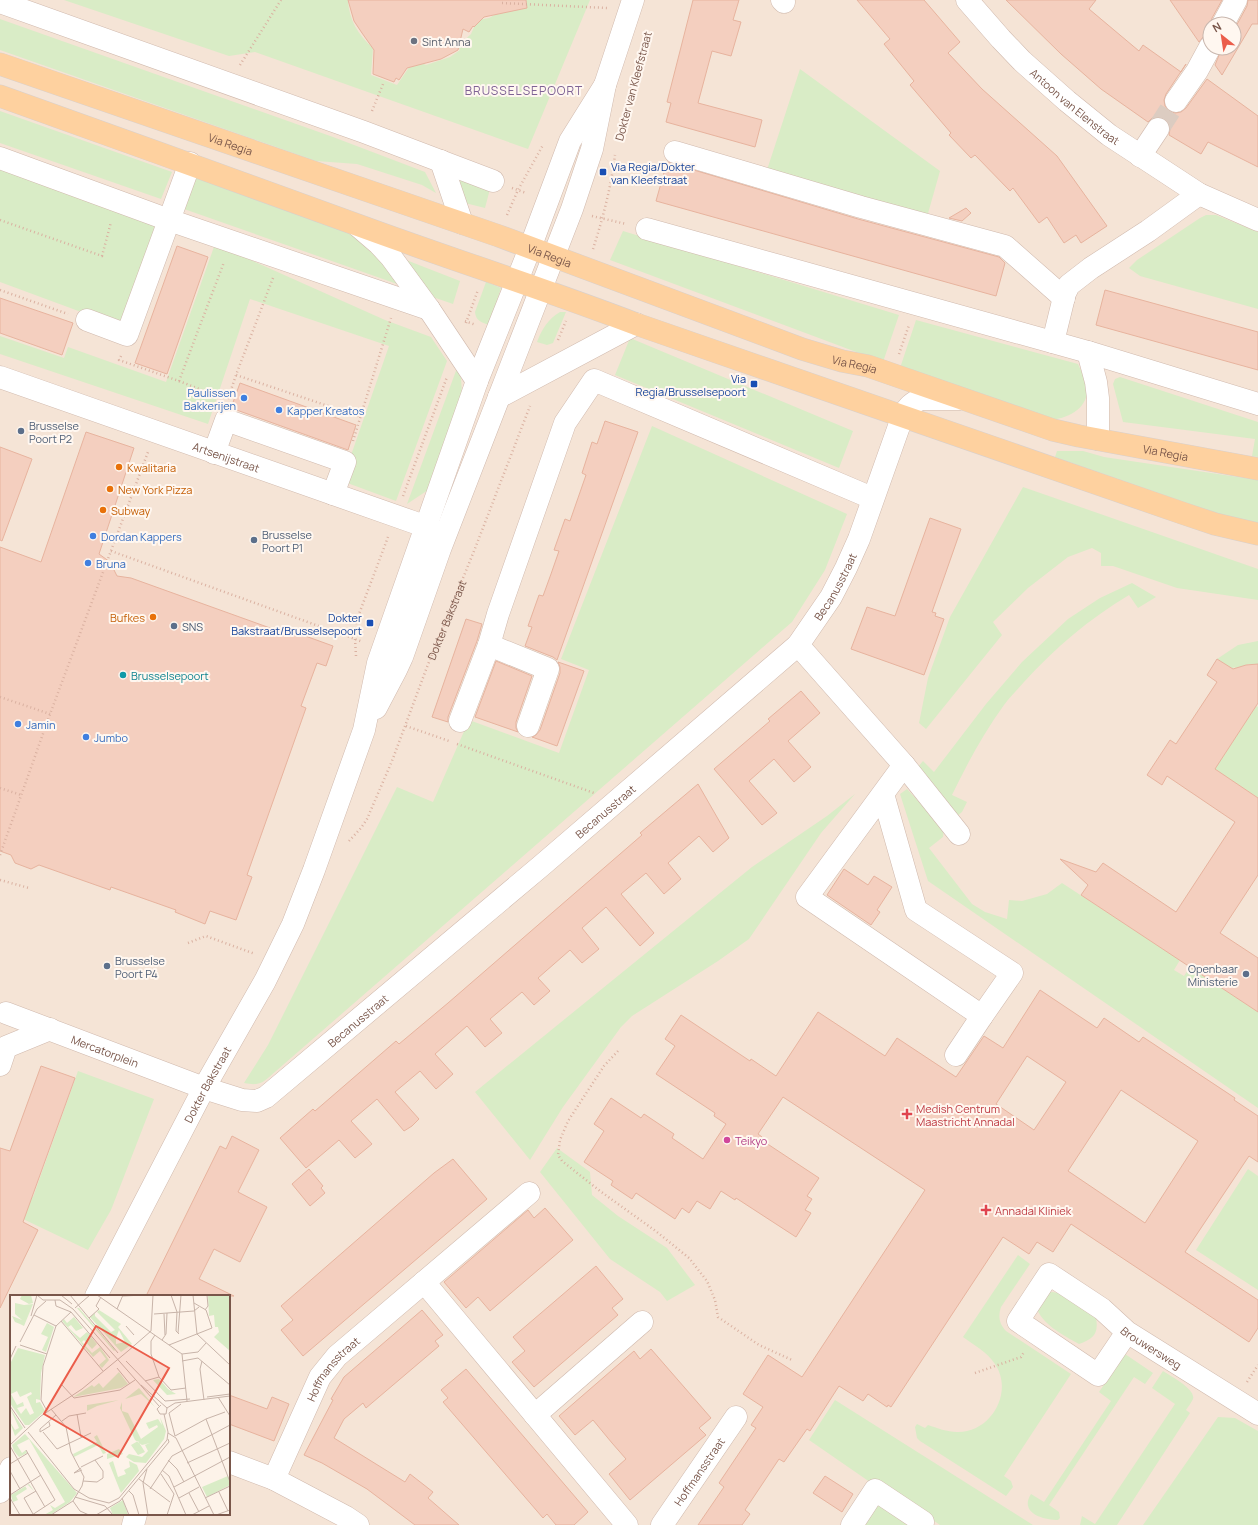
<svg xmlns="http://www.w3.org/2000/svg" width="1258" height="1525" viewBox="0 0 1258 1525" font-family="Manrope,sans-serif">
<rect width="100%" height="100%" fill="#fdf3e9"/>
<path fill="#f5e4d6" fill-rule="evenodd" d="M0,0h1258v1525h-1258zM1210,24h24v24h-24zM11,1296h218v218h-218z"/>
<path fill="#d9ecc6" d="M64,0h284c1,20 10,35 25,48l-2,27 26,10 17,-25 12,5 24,-8 10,-7 -2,-4 13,-12 6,-14 12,-2 9,-5v-13h92l-62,149 -273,-97 -26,4z
M0,19l333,118 92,35 11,21 -14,-8 -65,-21 -41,-3 -316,-111z
M800,69l140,102 -13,46 -161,-44z
M0,111l172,61 -11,27 -161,-56z
M0,165l157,58 -38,103 -119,-44z
M197,176l155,57 13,9 35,43 -216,-76z
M456,176l34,13 -5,19 -20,-5z
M1206,215h10l42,17v77l-118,-33 -11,-8 8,-8 63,-42z
M623,231l276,84 -16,47 -273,-102z
M215,244l170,76 46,17 16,24 -51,140 -54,-20 47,-135 -139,-47 -42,125 -208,-70v-18l64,22 4,-11 98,35z
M401,258l59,23 -7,23 -26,-9z
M486,282l15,6 -12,37c-8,-3 -13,-4 -14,-13z
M560,312h6l-13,31 -6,2 -10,-3c5,-13 11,-23 23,-30z
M916,320l162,44c3,7 8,15 9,23 2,22 -20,32 -38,33l-149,-52z
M630,338l223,93 -14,37 -224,-93z
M457,368l4,10 1,15 -34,97 -21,14z
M1120,377l138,45v35l-6,-1 3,-17 -132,-17 -10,-38 2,-5z
M652,426l195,88 -22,56 -33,52 -524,456c-8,7 -13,7 -24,5l24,-38 129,-258 36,15 36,-82 90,33 30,-83 -28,-11z
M1057,451h26l21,6 154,23v44l-22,-4 -181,-63z
M1023,487l235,82v31l-81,-12 -64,-22h-12v-13l-9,-5 -24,9 -40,31 -35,34 9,13 -76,94 -7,-6 9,-45 22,-61z
M1132,583l24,14 -18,11 -9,-13c-40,24 -74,53 -105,87 -7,8 -14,15 -20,23 -21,29 -37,59 -52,90l15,7 -5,10 -6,5 -40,-48 7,-8 11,11 52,-68 36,-42 46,-43 32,-21z
M1258,641v27c-7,-6 -14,-5 -18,3l-6,-4 -2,2 -15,-10 21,-14z
M1256,706l2,1v91l-53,-35 19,-8z
M907,789l37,40 -1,8 -14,11 43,56 13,8 22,7 2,-19 13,1 25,-7 15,-11 118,77 -6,10 10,6 6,-9 68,45v96l-330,-227 -28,-87z
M855,794l-34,39 -72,106 -31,22 -86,55 -11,11 -58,80 -33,53 -55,-68 277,-225 75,-51z
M78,1071l76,28 -43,111 -23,40 -88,-42v-23l33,12z
M557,1148l33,24 2,23 26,21 49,32 28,37 -28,16 -7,-9 -50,-33 -70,-87z
M1248,1169l10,7v114l-62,-40z
M1018,1255l12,9 -29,43c-3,10 -2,16 5,24l65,43 -67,102 7,5 2,6 -7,9 -86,-55 -3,-3 -2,-11 2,-3 8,4 3,-3c9,3 19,7 29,7 34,1 57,-40 38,-68 -8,-12 -21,-19 -32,-27z
M1052,1292l8,1 36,25c3,16 -3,21 -17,26 -16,-9 -38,-20 -43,-38l10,-13z
M1125,1354l28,19 -8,11 -11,-7 -85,128 10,7 1,6 -2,2c-15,0 -39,-7 -27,-26l13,8 67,-101 -12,-9z
M1163,1371c7,5 33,18 30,28 -2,4 -5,8 -7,11l4,3 -73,112h-37l2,-9 13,8 80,-120 -23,-16z
M835,1400l198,125h-93l-16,-11 -8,11h-60l24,-36 -71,-49z
M1218,1417l17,1 23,13v94h-115z"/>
<path fill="#f4cfbf" stroke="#e7b39e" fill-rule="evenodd" d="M348,0h178l1,8 -43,9 -10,10 -1,-1 -4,6 -6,-3 -5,21 -17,9 -34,9 -8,12 -3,-2 -2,4 -21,-8 1,-24 -12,-17 -8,-12z
M693,0h46l-6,20 8,2 -10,34 -19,-5 -14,52 64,17 -7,27 -89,-25 5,-19 -4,-1z
M857,0h67l36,42 -12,11 34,36 75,67 50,70 -26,17 -5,-8 -12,8 -17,-26 -8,6 -26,-35 -3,3 -35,-36 -4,3 -22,-23 2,-2 -41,-48 4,-4 -30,-37 6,-5z
M1006,0h90l-7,9 50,42 4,-6 38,27 5,-8 -20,30 -2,6 1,6 4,5 6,2 6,-1 5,-4 21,-29 51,37v51l-50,-25 -7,12 -32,-19 1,-6 -1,-5 -4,-5 -7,-2 -6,1 -4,4 -47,-33 -40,-35z
M1170,0h52l-10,18 -2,6v11l-7,2 -4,5z
M1248,0h10v24h-6l-30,51 -7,-10 7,-17h12v-18l13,-24z
M667,162l191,57 141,38 6,6 -9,33 -340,-95z
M966,208l5,5 -9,8 -13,-3z
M177,246l31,11 -41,117 -32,-11z
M1105,290l153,42v38l-162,-45z
M0,298l73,25 -11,32 -62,-22z
M240,383l116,42 -8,25 -117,-42z
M605,421l33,11 -81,228 -4,-3 -28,-11 7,-19 -4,-1 11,-31 4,1 8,-22 8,-23 -5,-1 11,-31 5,2 16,-46 -4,-2 10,-31 5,2z
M86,432l48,16 -35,106 11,8 7,14 14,2 153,55 2,-4 47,17 -7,20 -9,-3 -16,43 5,2 -59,167 5,2 -16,43 -26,-9 -5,13 -30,-12 1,-2 -65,-23 -1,3 -71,-25 -8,4 -16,-6 -4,-8 -11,-4v-304l41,15z
M0,447l32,12 -30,82 -2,-1z
M930,518l31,11 -29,83 4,1 -1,3 9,3 -20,56 -73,-26 16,-42 28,9z
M466,619l16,5 -5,17 -29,76v5l-16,-5z
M1217,659l16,10 13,-4 12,-1v39l-43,66 43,29v77l-38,58 38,25v54l-177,-117 7,-10 -28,-26 36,13 7,-9 73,49 59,-90 -68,-46 -5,9 -15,-10 23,-35 6,4 41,-62 -10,-7z
M496,661l36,15 -16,46v6l2,4 -43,-15z
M558,662l26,9 -27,75 -25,-9 4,-2 4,-5 20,-57v-6z
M801,691l19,22 -32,28 23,26 -17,15 -20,-23 -25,22 28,32 -15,12 -48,-56 56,-48 -2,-2z
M698,784l31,54 -16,14 -14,-16 -31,27 13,16 -17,15 -18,-21 -25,21 33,39 -14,13 -34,-39 -24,21 17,21 -17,14 -12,-13 -32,28 12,13 -16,14 -12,-13 -32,27 12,14 -17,14 -18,-21 -32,28 18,20 -17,15 -16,-18 -25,21 24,27 -7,7 -8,5 -27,-32 -26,22 21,23 -17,14 -16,-18 -33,28 -26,-30 33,-29 2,2 81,-70 3,3 49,-41 194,-168 -2,-2z
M844,869l24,16 6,-9 18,11 -15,23 3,2 -9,13 -44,-30z
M1040,990l57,38 7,-10 35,24 4,-5 92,61 -1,2 24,16v46l-9,-6 -64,96 73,48v28l-9,14 -178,-118 -18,28 -16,-10 -8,12 -26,-17 -112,170 -3,-2 -1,2 -19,-13 -5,7 -24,-15 -29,45 -3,-2 -23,33 -5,-3 -34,51 5,4 -8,11h-44l26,-38 -5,-4 37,-55 -5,-3 12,-18 -20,-13 25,-39 34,22 123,-187 -142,-93 -25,37 4,3 -2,2 59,39 -12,18 5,3 -7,11 6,3 -15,24 -60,-39 -1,2 -14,-9 -11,18 -13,-8 -8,12 -7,-5 -7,11 -39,-26 -4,6 -21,-14 2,-4 -29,-19 20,-31 -10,-7 17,-26 30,20 3,-4 30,20 -2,4 31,21 23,-35 -12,-8 1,-3 -59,-39 19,-28 -10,-7 16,-24 69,46 1,-2 25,17 42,-64 67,44 12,-18 59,39 28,-41 19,12zM1027,1056l39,26 -32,48 -38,-26zM1121,1090l77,51 -53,82 -77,-52z
M41,1066l34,12 -52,144 15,8 -38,78v-160l10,3z
M232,1136l27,14 -21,42 29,15 -27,55 -26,-13 -15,30 35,17h-88l74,-150 6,3z
M453,1159l34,40 -184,157 -22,-26 12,-10 -12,-14 153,-133z
M309,1169l14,17 -2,2 4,5 -15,13 -18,-22z
M545,1208l28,32 -83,71 -12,-14 -12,11 -22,-26 84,-72 6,8z
M596,1266l27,33 -11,9 6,7 -84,72 -22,-25 13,-11 -12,-14z
M422,1310l21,25 -8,6 4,5 -73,62 -3,-5 -19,16 -10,19 71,44 5,-8 23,18 -5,6 31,27h-44l-48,-36 -45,-26 -18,-8 29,-55 -2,-1 13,-22z
M651,1349l60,69 -12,10 7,7 -76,65 -21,-26 17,-15 -14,-16 -19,-23 -18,15 -16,-19 75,-65 6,8z
M466,1369l122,143 -14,13h-18l-9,-11 -4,4 -100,-116 5,-4 -7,-8z
M229,1395l38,14 5,-12 17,7 -15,37 -45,-17z
M825,1476l28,18 -11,18 -29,-19z"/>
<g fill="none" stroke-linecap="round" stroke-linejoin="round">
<path stroke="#dcccc1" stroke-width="22" stroke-dasharray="22 11" stroke-linecap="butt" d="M1158,129l18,-28"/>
<defs>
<g id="minor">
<path d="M782,0l2,2"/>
<path id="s2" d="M967,0l34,39 21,22 45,40 42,34 90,59 59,26"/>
<path d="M0,2l364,130 129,49"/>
<path d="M1223,24l13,-24"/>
<path d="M1176,101l21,-30 13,-24"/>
<path d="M675,152l186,55 144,39 59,52"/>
<path d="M1140,156l18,-27"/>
<path d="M0,158l169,62 260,89"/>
<path d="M441,161l21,62"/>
<path d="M358,226l21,18 12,13 38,52 48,72"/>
<path d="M647,229l441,123 170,52"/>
<path d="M87,320l40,15 63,-172"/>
<path d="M1053,342l12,-49 4,-8 22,-17 57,-37 51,-37"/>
<path d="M1088,352l8,30 2,16v41"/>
<path id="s3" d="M0,377l413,145 17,6 7,8"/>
<path d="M499,397l137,-73"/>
<path d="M214,453l12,-33 119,42 -12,32"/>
<path d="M489,645l59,24 -20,57"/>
<path d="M798,645l106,120 55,69"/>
<path d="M376,708l20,-38 6,-13 38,-108 132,-340 20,-60 13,-64 28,-85"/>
<path d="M460,721l29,-76 9,-31 67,-191 29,-43 278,118"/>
<path d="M883,794l33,116 96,63 -30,43 -175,-119 97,-132"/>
<path id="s4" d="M6,1013l198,75 38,12 15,1 9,-4 275,-231 257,-221 33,-48 15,-29 13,-29 44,-124c5,-8 9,-13 19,-16h36"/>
<path d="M956,1055l26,-39"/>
<path d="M0,1065l6,-18 44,-18"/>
<path d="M424,1282l203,243"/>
<path id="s5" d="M96,1296l108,-208 61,-107 28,-57 21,-54 50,-140 14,-67 99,-282 53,-133 40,-107 35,-56"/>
<path id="s6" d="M1127,1332l-29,43 -80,-54 31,-47 53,35 25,23 131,82"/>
<path d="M535,1415l107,-93"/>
<path d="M229,1462l45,17 72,38 12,8"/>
<path id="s7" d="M274,1479l46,-102 17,-21 192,-163"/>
<path d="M0,1492l11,-24"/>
<path d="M133,1525l3,-11"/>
<path id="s8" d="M662,1525l74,-108"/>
<path d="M852,1525l23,-35 48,32 -2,3"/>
</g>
<g id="major">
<path id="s9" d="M0,64l499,172 303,113 40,12 26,5 185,64 26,6 179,33"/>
<path d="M0,96c126,45 251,90 377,136 86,31 173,59 259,92l546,189 33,11 43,10"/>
</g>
</defs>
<use href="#minor" stroke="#d0b9ad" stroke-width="23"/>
<use href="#major" stroke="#d9d0cc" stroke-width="23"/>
<g stroke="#dab1a1" stroke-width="2.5" stroke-dasharray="1 3" stroke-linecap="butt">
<path d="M502,3l105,5"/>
<path d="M240,65l41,-65"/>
<path d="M372,111l11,-27"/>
<path d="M623,115l22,-74"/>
<path d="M512,188l14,5"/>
<path d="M507,215l11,-25 25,-45"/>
<path d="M592,216l34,8"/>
<path d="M0,220l102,36 9,-34"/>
<path d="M593,249c10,-31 18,-62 22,-94"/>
<path d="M273,278l-37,97 125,42"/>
<path d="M0,290l68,24"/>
<path d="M465,321l11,4"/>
<path d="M466,323l12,-33"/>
<path d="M558,340l8,-19"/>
<path d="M899,354l10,-29"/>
<path d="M121,356l-2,4 60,21 45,-119"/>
<path d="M179,381l43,17"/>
<path d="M228,399l8,-24"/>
<path d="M353,441l38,-123"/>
<path d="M403,496l44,-119"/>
<path d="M111,551l252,91"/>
<path d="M356,656l-1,-17 1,-17 32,-85"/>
<path d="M0,697l50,17"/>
<path d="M406,726l43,15"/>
<path d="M457,744l137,49"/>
<path d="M0,788l21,7"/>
<path id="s1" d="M349,841l12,-13 6,-9 25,-58 35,-94 49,-121 54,-140"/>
<path d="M0,855l50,-141 98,-262"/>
<path d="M0,880l29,8"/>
<path d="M188,943l18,-7 49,18"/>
<path d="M618,1051l-14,15 -36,55 -8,19 -2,15 4,6 38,30 57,41 32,26 18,23 8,19 3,17 41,28 33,15"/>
<path d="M975,1373l46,-16 3,-5"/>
<path d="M1247,1382l11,-17"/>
</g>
<use href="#minor" stroke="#fff" stroke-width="22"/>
<use href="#major" stroke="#fed19f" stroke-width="22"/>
</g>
<circle fill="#6b7280" stroke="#fff7f0" stroke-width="1.5" cx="414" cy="41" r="4"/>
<g fill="#1a4fb4" stroke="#fff7f0" stroke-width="1.5">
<rect x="599" y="168" width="8" height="8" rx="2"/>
<rect x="750" y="380" width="8" height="8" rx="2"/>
<rect x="366" y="619" width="8" height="8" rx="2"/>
</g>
<g fill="#3f7fe0" stroke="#fff7f0" stroke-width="1.5">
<circle cx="244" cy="398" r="4"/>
<circle cx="279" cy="410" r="4"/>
<circle cx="93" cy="536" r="4"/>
<circle cx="88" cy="563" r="4"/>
<circle cx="18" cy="724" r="4"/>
<circle cx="86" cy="737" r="4"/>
</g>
<g fill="#5c6f8a" stroke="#fff7f0" stroke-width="1.5">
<circle cx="21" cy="431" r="4"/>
<circle cx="254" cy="540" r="4"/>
<circle cx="174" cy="626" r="4"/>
<circle cx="107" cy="966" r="4"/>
<circle cx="1246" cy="974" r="4"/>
</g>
<g fill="#e8710a" stroke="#fff7f0" stroke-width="1.5">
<circle cx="119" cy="467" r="4"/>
<circle cx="110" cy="489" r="4"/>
<circle cx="103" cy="510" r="4"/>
<circle cx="153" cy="617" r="4"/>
</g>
<circle fill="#0f9aa8" stroke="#fff7f0" stroke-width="1.5" cx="123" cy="675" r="4"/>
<g fill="#e0444e" stroke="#fff7f0" stroke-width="1.5">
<path d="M905 1108h4v4h4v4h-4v4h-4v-4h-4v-4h4z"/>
<path d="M984 1204h4v4h4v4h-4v4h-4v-4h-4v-4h4z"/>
</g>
<circle fill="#d1479c" stroke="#fff7f0" stroke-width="1.5" cx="727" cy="1140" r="4"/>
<g text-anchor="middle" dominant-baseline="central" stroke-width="4" stroke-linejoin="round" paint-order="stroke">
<g font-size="11" fill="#5b616d" stroke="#fff7f0" text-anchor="start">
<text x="422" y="41">Sint Anna</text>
</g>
<g font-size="11" fill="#79564a" stroke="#fff7f0">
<text transform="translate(633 86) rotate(-75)">Dokter van Kleefstraat</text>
<text stroke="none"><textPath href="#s2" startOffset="152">Antoon van Elenstraat</textPath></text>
<text stroke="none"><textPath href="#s9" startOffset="244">Via Regia</textPath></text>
<text stroke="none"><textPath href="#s9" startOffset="582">Via Regia</textPath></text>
<text stroke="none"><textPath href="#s9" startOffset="906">Via Regia</textPath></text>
<text stroke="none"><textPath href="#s9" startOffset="1230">Via Regia</textPath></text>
<text stroke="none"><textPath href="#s3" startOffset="240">Artsenijstraat</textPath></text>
<text stroke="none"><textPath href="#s4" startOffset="1044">Becanusstraat</textPath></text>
<text stroke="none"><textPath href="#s1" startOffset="243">Dokter Bakstraat</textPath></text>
<text stroke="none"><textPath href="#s4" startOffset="720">Becanusstraat</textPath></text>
<text stroke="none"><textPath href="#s4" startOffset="396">Becanusstraat</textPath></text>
<text stroke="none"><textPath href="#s4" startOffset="106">Mercatorplein</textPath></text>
<text stroke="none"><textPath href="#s5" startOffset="239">Dokter Bakstraat</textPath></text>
<text stroke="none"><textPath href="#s6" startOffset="331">Brouwersweg</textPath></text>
<text stroke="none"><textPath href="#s7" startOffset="126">Hoffmansstraat</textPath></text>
<text stroke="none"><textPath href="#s8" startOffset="65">Hoffmansstraat</textPath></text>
</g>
<g font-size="11" fill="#164399" stroke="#fff7f0" text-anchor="end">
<text x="611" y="166" text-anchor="start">Via Regia/Dokter<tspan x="611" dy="13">van Kleefstraat</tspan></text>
<text x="746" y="378">Via<tspan x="746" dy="13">Regia/Brusselsepoort</tspan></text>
<text x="362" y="617">Dokter<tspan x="362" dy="13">Bakstraat/Brusselsepoort</tspan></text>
</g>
<g font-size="11" fill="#366cbe" stroke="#fff7f0" text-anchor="start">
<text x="236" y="392" text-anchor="end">Paulissen<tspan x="236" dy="13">Bakkerijen</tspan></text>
<text x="287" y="410">Kapper Kreatos</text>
<text x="101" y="536">Dordan Kappers</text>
<text x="96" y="563">Bruna</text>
<text x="26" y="724">Jamin</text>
<text x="94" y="737">Jumbo</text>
</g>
<g font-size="11" fill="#4e5e75" stroke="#fff7f0" text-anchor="start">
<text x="29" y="425">Brusselse<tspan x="29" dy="13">Poort P2</tspan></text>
<text x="262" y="534">Brusselse<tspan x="262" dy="13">Poort P1</tspan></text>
<text x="182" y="626">SNS</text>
<text x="115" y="960">Brusselse<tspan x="115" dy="13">Poort P4</tspan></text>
<text x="1238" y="968" text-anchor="end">Openbaar<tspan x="1238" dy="13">Ministerie</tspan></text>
</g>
<g font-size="11" fill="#c56008" stroke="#fff7f0" text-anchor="start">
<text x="127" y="467">Kwalitaria</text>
<text x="118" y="489">New York Pizza</text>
<text x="111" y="510">Subway</text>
<text x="145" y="617" text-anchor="end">Bufkes</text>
</g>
<g font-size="11" fill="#0d838f" stroke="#fff7f0" text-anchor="start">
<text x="131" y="675">Brusselsepoort</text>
</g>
<g font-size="11" fill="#be3a42" stroke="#fff7f0" text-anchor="start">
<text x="916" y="1108">Medish Centrum<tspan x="916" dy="13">Maastricht Annadal</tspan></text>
<text x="995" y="1210">Annadal Kliniek</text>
</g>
<g font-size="11" fill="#b23c85" stroke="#fff7f0" text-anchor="start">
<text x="735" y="1140">Teikyo</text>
</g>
<g font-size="12" letter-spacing="1" fill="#7f6395" stroke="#fff7f0">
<text x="524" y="90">BRUSSELSEPOORT</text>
</g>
</g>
<g transform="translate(10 1295)">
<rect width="220" height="220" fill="#fdf3e9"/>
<path d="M12,0h9l2,8 -4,1 -9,-5zM198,0h22v56l-16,-14 5,-5 -1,-5h3h-6l-1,-12 -5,1zM5,8l9,2 9,-1 -9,22 -4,-2 1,-3 -1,3 -5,-2 -3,-6 10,4 -7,-6zM67,13h2l36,42 -1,1zM89,15l22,14 -3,3 14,17 -11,8 -31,-35 5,-4v3l16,16 4,-2 -18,-18zM109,35l6,12 -9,2v-6zM64,22l9,11 -7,3 -5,-6 -3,2 6,6 6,5 7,-6 10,12 -5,5 -8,-9 -2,2 10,11 8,-6 9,13 -7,8 -3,-3 7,-6 -6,-8 -7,6 -31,-36 2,-2 3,4zM37,28l7,4 -8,25 -4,-2 6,-13 -7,-3zM8,53l27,7 -4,18 -1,27 -4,-1v4l4,-1 5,9 -16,14h-4l-15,-22v-39zM7,96l3,6 11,-5 1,2 -5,3 7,16 -4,2 -4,-7 -5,6 -4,-6 7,-2 -1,-4 -6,3 -6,-11zM109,77l9,12 -7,4 -48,9 19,-12 2,2 5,-4 4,5zM149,84l9,10 8,5 -9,1 -14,-15zM129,93l16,19 -14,-13 -16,5zM109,105l-22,6 -10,5v-6zM112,107v9l6,2 13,26 17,-12 -1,-2 -8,4 -3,-6 12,-4 4,6 -2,-8 6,14 -2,8 -18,24 -12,-1 -8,-5 3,-3 13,3 6,-6 -3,-6 5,-2 -8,2 -7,-5 -15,-32zM0,113l13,20 -13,13 5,-5 -5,-14 5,8 4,-2zM15,139l52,59 -7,9 -20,13h-6l9,-5 -3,-5 5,3 10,-6 -36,-63 -12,6 5,8 4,-3 1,3 -8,4 -5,-6 -2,-6zM87,140l9,18 -3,1 -5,-9 -24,12 -1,-3 24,-12 -3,-5zM128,146l7,11 -7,3 -7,-10zM109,154l4,5 -16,5v-5zM103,166l5,16 8,-3 -2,-4 6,-3 -1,-6 8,4 2,6 -18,22 -12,-30zM218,181l2,9 -23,12 -5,-10zM19,189l5,7 -6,-6 -3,1 2,3 -11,7 2,4 -5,2 -2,-7zM113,205l5,15h-15l-3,-7z" fill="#d9ecc6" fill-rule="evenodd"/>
<path fill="none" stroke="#c8b4a9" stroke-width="1" d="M27,0l6,5h17l13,9 86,97M51,0l11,9M60,0l48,58M87,0l85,59M161,0l6,17 -1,19 3,3M183,0l4,39M113,1l21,-1M45,5l1,6 15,6 39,46M65,13l15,-13M107,14l6,-14M195,15l3,-4 -1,-11M144,19l40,-3 5,-4M154,19l1,21M24,20l22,11M21,21l6,-21M79,23l10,-9 -3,-3 5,-9M51,26l42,50M116,31l8,9M168,38l3,-38M187,39l33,31M145,40l-4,6v13l8,23 12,13 15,-2M152,45l4,-6 1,-21M10,47l17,-33 9,-8M10,50l27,9M159,50l43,-17 -6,-18 -12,-7M118,56l23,-20 2,-36M188,57l8,-9M172,59l5,47M172,59l16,-2M188,63l32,27M0,64l6,-13M116,66l39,40 25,-2M172,66l16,-3M192,66l-2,8 4,31M107,73l13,16M135,86l14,-4M52,90l12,13 46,-8 15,-10M131,90l26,23M197,102l23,-3M208,102l12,19M151,110l-4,4 3,5h6l1,-6M0,111l15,22M157,113l8,-5 55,-7M41,114l15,18 5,25 13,25 -2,9 -9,15 -22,14M37,116l-6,-11 2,-34 13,-40 15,-14M67,119l4,23M196,124l24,63M52,126l7,-5 17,-3M39,127l1,4 -10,6v-3l16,-14M18,137l46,57 15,9 20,5 10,-5 48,-58 1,-8 -4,-18M33,137l14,17 34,-16M158,138l8,5 38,77M165,141l-6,-23 12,-9M165,141l31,-17 19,-7M0,150l31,-29 41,-27 46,-38M0,151l35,61M16,155l29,50 -23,15M158,165l9,9 7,13M177,168l43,-20M0,169l18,-11M71,172l22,-11M71,173l-7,5 8,-3M152,175l7,6 17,39M0,176l10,18M151,179l13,20M129,184l31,23M73,186l14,1 6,-4v-7l-8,-11M133,188l5,32M133,188l4,-14M164,192l56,-30M140,194l22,-33 58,-31M119,196l4,4 6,20M209,197l9,19M179,198l10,19M0,200l31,-20M65,202l30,9 8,9M0,203l10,17M112,203l7,17M169,203l20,-11M195,203l25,-12M63,206l7,10 9,4M23,219l-9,-16 12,-7M86,220l24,-14 49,-59 -1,-3M157,220l7,-21M182,220l17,-9M206,220l14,-5"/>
<path fill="#eb5d4a" fill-opacity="0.15" stroke="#eb5d4a" stroke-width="2" d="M86,31l73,42 -51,89 -74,-43z"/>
<rect width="220" height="220" fill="none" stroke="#79564a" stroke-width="2"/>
</g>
<g transform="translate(1222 36) rotate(330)"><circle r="19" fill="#fff7f0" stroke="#c9b7ae"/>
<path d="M0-3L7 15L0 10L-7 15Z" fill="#eb5d4a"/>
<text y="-6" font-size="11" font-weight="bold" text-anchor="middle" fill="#79564a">N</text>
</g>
</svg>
